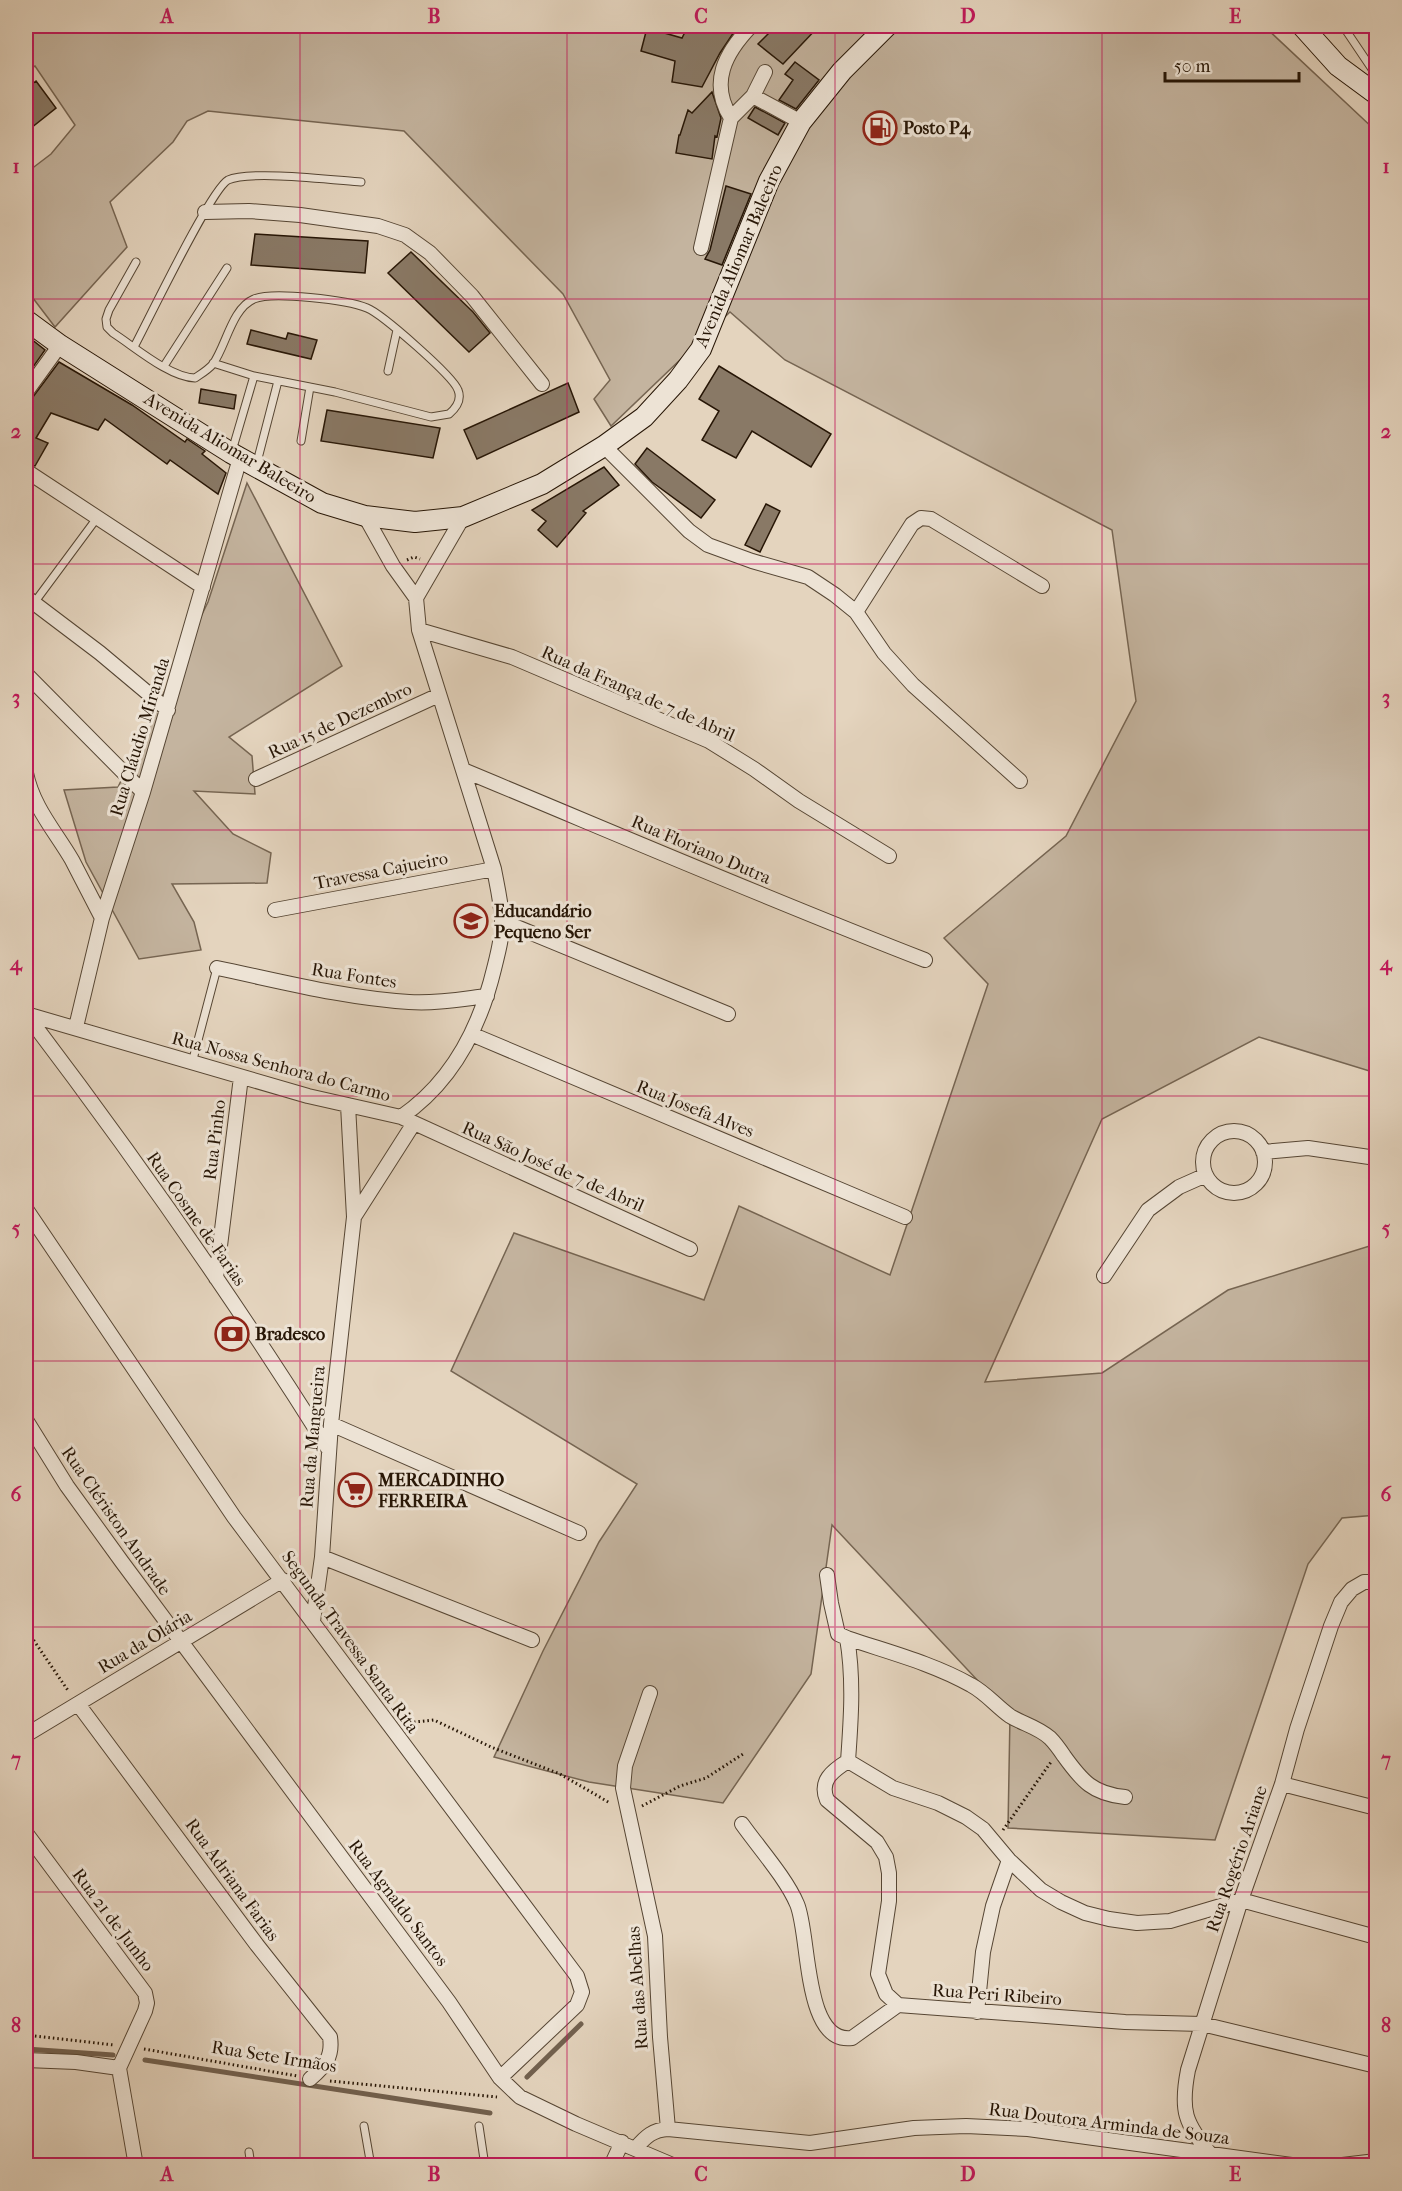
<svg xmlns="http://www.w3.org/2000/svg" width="1402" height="2191" viewBox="0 0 1402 2191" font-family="'IM FELL French Canon',serif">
<rect width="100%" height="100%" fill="#e4d4be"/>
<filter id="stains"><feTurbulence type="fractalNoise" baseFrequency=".00333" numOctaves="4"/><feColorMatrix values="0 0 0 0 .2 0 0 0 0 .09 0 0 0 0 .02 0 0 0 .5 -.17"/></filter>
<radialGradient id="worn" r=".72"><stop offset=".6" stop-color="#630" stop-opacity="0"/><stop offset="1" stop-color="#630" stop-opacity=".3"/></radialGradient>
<path fill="#c4b49f" stroke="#766552" stroke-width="1.5" d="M26,26h1238l112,105v942l-117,-36 -157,82 -117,263 117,-9 126,-83 148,-46v271l-34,3 -34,46 -93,276 -207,-12 2,-113 -178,-190 -21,149 -88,129 -134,-21 -95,-25 49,-106 56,-109 38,-58 -186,-113 63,-138 190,67 35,-94 151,69 98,-291 -44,-46 122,-102 70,-135 -24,-171 -327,-170 -55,-48 -119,114 -17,-27 16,-19 -47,-86 -159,-163 -196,-20 -21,10 -14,21 -63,60 17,45 -72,80 -29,-38v-116l25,-19 24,-29 -40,-59 -9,5z
M247,483l95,183 -113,71 23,19 3,38 -61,-3 39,43 38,19 -4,30 -95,1 22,38 7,28 -62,9 -53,-97 -22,-72 54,-3 90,-185z"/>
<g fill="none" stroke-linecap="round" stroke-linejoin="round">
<path stroke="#72614f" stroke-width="5" d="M26,2049l87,6
M145,2060l345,53
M527,2077l54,-53"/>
</g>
<path fill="#897966" stroke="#271606" stroke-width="1.5" d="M688,26h50l-18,27 -18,34 -30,-5 3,-21 -34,-10 6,-23 35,10z
M776,26h43l-36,38 -25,-20z
M795,62l24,18 -23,29 -17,-9 14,-20 -8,-6z
M36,81l20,27 -30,24v-43z
M712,92l9,26 -4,19 -2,-1 -3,23 -36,-6 3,-18h1l8,-25 4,3z
M755,107l30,16 -7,12 -30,-17z
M726,186l25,8 -29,71 -17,-6 5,-9z
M255,234l113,7 -3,32 -114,-8z
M411,252l62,60 17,21 -21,19 -81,-79z
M251,330l35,9 2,-6 29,7 -6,19 -64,-15z
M26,335l19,15 -19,27z
M59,362l73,43 53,37 2,-3 18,12 -3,3 24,19 -8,21 -48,-34 -3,4 -62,-45 -7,11 -47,-17 -15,25 12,5 -13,23 -9,-2v-63l7,-4z
M719,366l112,68 -20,33 -59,-36 -16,27 -34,-18 17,-29 -20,-12z
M568,383l11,29 -102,47 -13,-29z
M201,389l35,6 -2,14 -35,-6z
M327,410l113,18 -7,30 -112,-17z
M647,448l68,52 -14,18 -49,-36 -17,-18z
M604,467l15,18 -36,26 3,2 -29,34 -19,-17 8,-9 -14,-11z
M766,504l14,7 -20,41 -15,-7z"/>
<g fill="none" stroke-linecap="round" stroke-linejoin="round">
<defs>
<path id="lane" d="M1343,26l33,49
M136,262l-27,48 -3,9 1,8 6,6c22,14 56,44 82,45 6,-4 13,-8 18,-14 13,-18 19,-56 41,-65 18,-8 94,1 113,9 15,6 86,68 91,82 4,10 -2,18 -9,24l-18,3 -96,-25 -81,-16 -41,-13
M134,347c14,-26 77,-158 94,-167 22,-10 106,0 133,2
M164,366l63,-98
M388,371l9,-41
M301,441l9,-54
M232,451l22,-75
M256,466l22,-85
M34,603l63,-85
M192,1063l25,-95
M364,2126l7,40
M479,2126l6,40
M249,2152l2,14"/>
<path id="street" d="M753,96l48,26
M731,118l22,-22 12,-24
M205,212l44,-1 51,4 78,11 27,9 25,18 42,43 70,88
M701,248l30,-130c-22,-35 -6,-65 20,-92
M26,392l34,-47
M604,446l85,85 19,14 44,16 56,16 27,18 21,17 28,41 29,32 107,96
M28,472l175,115
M26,597l74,56 68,57
M416,598l47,-81
M856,612l56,-88 9,-6 10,1 111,67
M419,630l93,27 197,84 45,28 45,32 90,55
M26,674l117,118
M463,770c154,64 307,130 462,190
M26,773c7,34 29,58 46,87 10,19 20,39 30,58
M256,779l183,-84
M275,910l219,-41
M502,921l226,93
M217,968c63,13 127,30 192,34 26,2 53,-3 78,-6
M26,1014l282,82 93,21c51,-35 79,-90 93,-148 4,-16 9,-34 8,-50 -1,-17 -5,-34 -8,-50l-75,-239 -3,-32 -23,-32 -28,-50
M26,1014c107,141 209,286 303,436
M76,1027l26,-109 41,-126 97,-334
M471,1034l434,183
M401,1117l289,132
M1203 1162a31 31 0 1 1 62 0a31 31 0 1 1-62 0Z
M1263,1152l45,-4 68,10
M26,1209l208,308 343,459 5,16 -5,13 -77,73
M354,1217l60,-94
M1104,1276l44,-66 31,-23 27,-12
M216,1278l25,-201
M26,1420l41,66 55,76 327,440 51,76 20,19 56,27 99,42
M331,1424l248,109
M322,1557l9,-133 23,-207 -6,-112
M827,1575l4,28 7,31 9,4c7,41 4,82 1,123
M313,1621l9,-64 210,83
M847,1638c41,14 85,25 124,47 15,8 25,21 39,31 13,8 28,11 40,22 5,5 10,12 14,18 18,25 29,38 61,41
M650,1693l-25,73 -2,22 32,148 5,101 8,92
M78,1704l179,241 73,92c3,20 -5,29 -20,42
M26,1735l257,-155
M848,1761c-16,10 -29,20 -21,39l50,42 9,15 3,16v28l-11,73 8,20 12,11 227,17 77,2 174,42
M848,1761l45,27 45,15 28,14 17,12 26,31 32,30 20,12 24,11 24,6 28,4 33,-2 71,-21 135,37
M1282,1784l94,24
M742,1824c17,24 44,54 55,80 13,29 6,141 55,134l46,-33
M26,1833l119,160 2,10 -2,8 -26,57
M977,2012l6,-60 10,-46 16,-46
M26,2060l50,2 43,6
M119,2068l17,98
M636,2148c10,-12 17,-18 32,-19l142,14 104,-15 52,-2 62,3 271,37
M1211,2155c-26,-32 -31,-44 -23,-85l53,-170 41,-116 15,-55 34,-103 10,-24 11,-13 12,-7h12
M611,2166l11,-24
M1334,2166l42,-5"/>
<path id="secondary" d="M1302,26l36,40 38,28
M26,320l34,25 171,108 91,50 43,13 50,6 48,-5 79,-33 62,-38 40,-29 34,-37 23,-31 68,-168 32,-59 41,-51 45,-45"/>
</defs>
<use href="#lane" stroke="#564634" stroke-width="9"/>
<use href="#street" stroke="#564634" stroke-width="16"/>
<use href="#secondary" stroke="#271606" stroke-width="22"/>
<path stroke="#271606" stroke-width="3" stroke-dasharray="1.5 3" stroke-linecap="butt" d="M407,560l7,-3 6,2
M26,1629l43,63
M405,1723l29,-3 57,27 69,27 50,29
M642,1806l38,-20 26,-8 37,-24
M1003,1830l48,-68
M26,2035l88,10
M144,2049l153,27
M330,2081l167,16"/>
<use href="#lane" stroke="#ede3d5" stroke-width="7"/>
<use href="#street" stroke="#ede3d5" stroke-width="14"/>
<use href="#secondary" stroke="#ede3d5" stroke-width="20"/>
</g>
<path fill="none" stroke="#c2185b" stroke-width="1.5" stroke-opacity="0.55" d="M300,26v2140M567,26v2140M835,26v2140M1102,26v2140M26,299h1350M26,564h1350M26,830h1350M26,1096h1350M26,1361h1350M26,1627h1350M26,1892h1350"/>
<defs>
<symbol id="fuel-ring" viewBox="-11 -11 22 22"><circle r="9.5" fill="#ede3d5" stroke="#8f2418" stroke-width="1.5"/><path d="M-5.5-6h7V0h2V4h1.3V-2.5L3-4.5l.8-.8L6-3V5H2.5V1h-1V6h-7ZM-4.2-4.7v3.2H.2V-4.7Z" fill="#8f2418"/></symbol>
<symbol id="school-ring" viewBox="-11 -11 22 22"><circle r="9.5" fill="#ede3d5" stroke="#8f2418" stroke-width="1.5"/><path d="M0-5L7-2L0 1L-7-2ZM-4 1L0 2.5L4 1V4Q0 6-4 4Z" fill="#8f2418"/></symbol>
<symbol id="bank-ring" viewBox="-11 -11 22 22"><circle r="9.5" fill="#ede3d5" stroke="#8f2418" stroke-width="1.5"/><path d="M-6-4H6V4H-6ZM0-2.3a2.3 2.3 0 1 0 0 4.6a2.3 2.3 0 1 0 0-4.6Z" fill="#8f2418"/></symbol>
<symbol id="supermarket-ring" viewBox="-11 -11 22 22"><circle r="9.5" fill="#ede3d5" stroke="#8f2418" stroke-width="1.5"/><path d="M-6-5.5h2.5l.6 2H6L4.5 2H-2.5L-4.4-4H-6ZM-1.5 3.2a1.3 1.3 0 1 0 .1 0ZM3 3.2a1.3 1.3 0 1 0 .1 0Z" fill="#8f2418"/></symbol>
</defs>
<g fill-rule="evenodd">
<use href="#fuel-ring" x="861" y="109" width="38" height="38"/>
<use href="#school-ring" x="452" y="902" width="38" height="38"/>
<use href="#bank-ring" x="213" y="1315" width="38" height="38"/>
<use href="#supermarket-ring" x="336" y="1471" width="38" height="38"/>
</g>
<g text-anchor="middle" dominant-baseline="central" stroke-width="6" stroke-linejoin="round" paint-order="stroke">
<g font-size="18" font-weight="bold" fill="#271606" stroke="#ede3d5" text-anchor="start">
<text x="903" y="128">Posto P4</text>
<text x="494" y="911">Educandário<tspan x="494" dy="21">Pequeno Ser</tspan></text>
<text x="255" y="1334">Bradesco</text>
<text x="378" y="1480">MERCADINHO<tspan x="378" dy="21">FERREIRA</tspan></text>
</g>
<g font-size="18" fill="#271606" stroke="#ede3d5">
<text transform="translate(739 256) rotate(-67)">Avenida Aliomar Baleeiro</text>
<text transform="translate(230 448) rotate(31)">Avenida Aliomar Baleeiro</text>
<text transform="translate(638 694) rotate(24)">Rua da França de 7 de Abril</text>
<text transform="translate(340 721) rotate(-25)">Rua 15 de Dezembro</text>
<text transform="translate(140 737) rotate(-73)">Rua Cláudio Miranda</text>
<text transform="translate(701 850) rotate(23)">Rua Floriano Dutra</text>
<text transform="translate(381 871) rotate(-11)">Travessa Cajueiro</text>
<text transform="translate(354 976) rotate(9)">Rua Fontes</text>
<text transform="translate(281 1067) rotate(15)">Rua Nossa Senhora do Carmo</text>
<text transform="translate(695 1109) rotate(22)">Rua Josefa Alves</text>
<text transform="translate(215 1140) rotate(-83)">Rua Pinho</text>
<text transform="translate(553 1167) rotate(24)">Rua São José de 7 de Abril</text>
<text transform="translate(196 1219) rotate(55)">Rua Cosme de Farias</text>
<text transform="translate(313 1437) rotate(-85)">Rua da Mangueira</text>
<text transform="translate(116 1521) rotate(55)">Rua Clériston Andrade</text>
<text transform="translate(145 1642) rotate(-31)">Rua da Olária</text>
<text transform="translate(350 1642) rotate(54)">Segunda Travessa Santa Rita</text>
<text transform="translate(1237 1859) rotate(-71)">Rua Rogério Ariane</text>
<text transform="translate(232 1880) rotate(54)">Rua Adriana Farias</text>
<text transform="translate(398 1903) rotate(53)">Rua Agnaldo Santos</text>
<text transform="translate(113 1920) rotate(53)">Rua 21 de Junho</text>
<text transform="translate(638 1988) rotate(-94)">Rua das Abelhas</text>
<text transform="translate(997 1995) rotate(4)">Rua Peri Ribeiro</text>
<text transform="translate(274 2057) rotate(9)">Rua Sete Irmãos</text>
<text transform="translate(1109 2124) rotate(7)">Rua Doutora Arminda de Souza</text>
</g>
</g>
<rect width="1402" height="2191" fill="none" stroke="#e4d4be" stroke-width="66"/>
<path d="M1165 72v9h134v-9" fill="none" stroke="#271606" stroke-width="3"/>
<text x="1174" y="72" font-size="18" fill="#271606" stroke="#ede3d5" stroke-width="4.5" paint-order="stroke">50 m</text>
<rect x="33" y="33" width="1336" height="2125" fill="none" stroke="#c2185b" stroke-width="2"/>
<g font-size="20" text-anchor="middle" font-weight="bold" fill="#c2185b">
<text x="167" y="23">A</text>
<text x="434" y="23">B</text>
<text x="701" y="23">C</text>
<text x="968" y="23">D</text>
<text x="1235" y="23">E</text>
<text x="16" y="173">1</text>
<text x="1386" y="173">1</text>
<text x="16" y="438">2</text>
<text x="1386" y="438">2</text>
<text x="16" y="704">3</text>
<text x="1386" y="704">3</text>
<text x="16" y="970">4</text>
<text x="1386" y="970">4</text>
<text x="16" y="1235">5</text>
<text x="1386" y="1235">5</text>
<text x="16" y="1501">6</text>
<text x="1386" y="1501">6</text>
<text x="16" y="1766">7</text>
<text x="1386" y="1766">7</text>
<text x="16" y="2032">8</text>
<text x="1386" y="2032">8</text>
<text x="167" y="2181">A</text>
<text x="434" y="2181">B</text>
<text x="701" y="2181">C</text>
<text x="968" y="2181">D</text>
<text x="1235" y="2181">E</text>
</g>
<rect width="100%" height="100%" filter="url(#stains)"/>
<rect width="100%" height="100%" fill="url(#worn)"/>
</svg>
